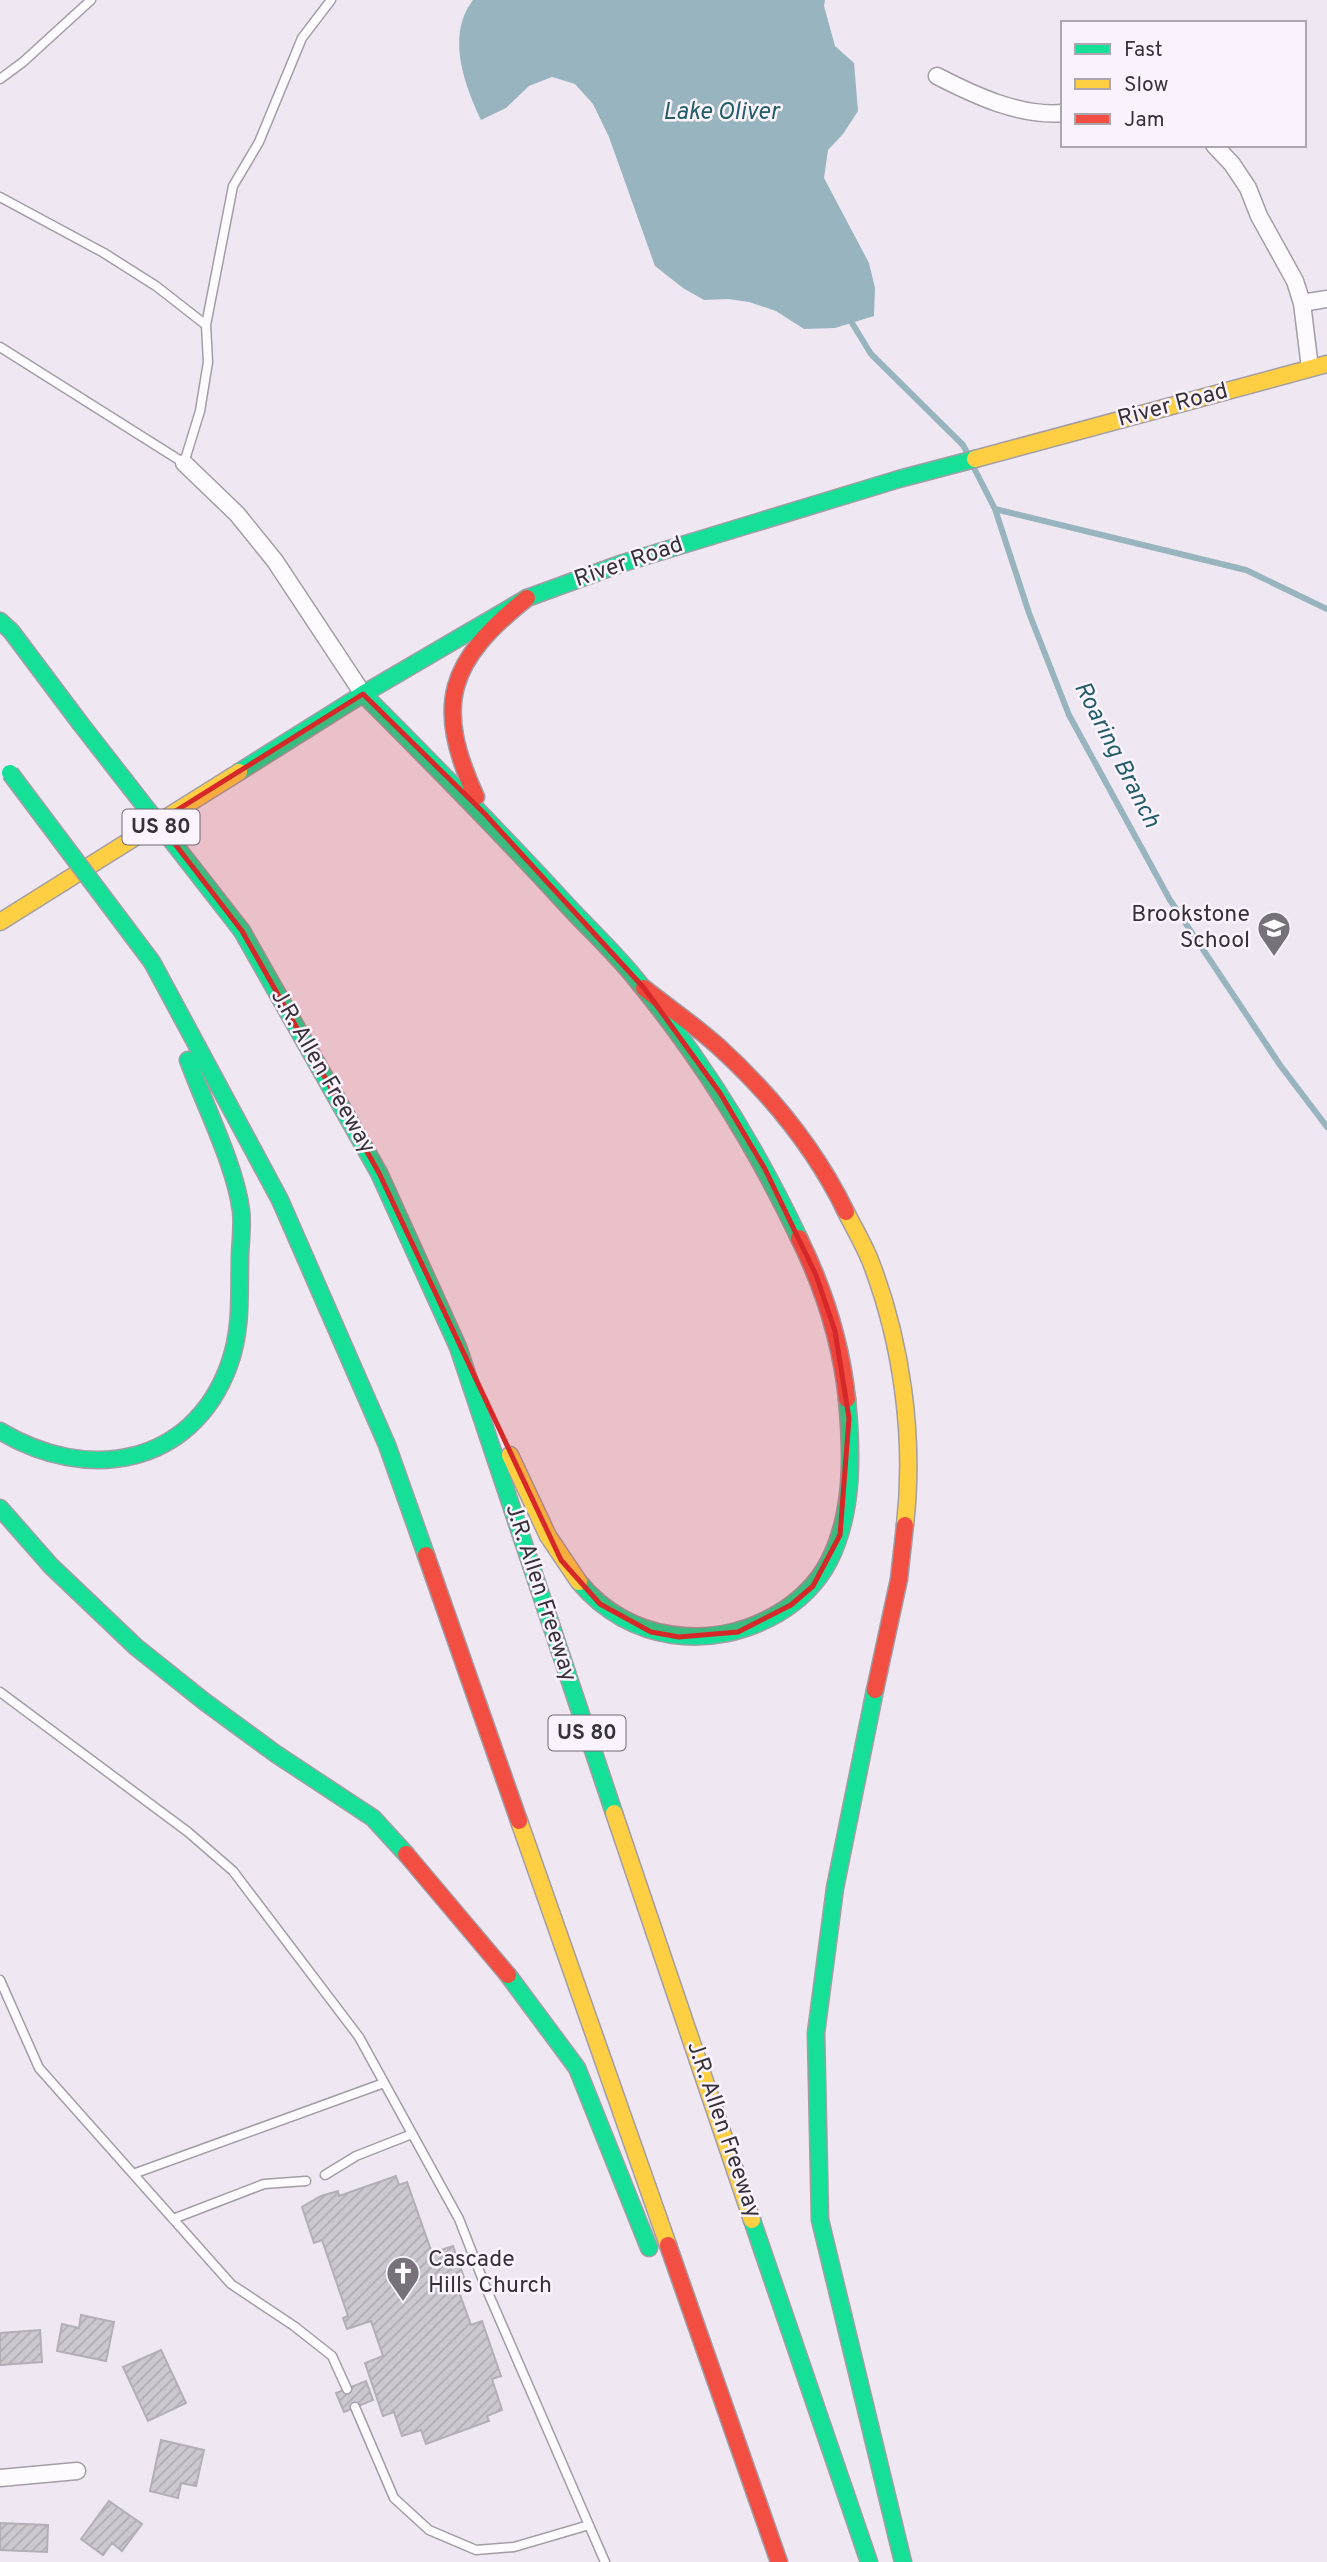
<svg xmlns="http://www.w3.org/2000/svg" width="1327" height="2562" viewBox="0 0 1327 2562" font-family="Overpass,sans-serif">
<defs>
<pattern id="building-hatch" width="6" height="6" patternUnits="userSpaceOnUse" patternTransform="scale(1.75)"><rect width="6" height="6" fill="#cdc8d0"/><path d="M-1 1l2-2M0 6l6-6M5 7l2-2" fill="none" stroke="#b1acb3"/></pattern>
</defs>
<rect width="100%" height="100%" fill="#efe7f2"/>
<path fill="#98b4be" d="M473,0h352l-1,6 11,40 19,17 4,48 -15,23 -15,16 -4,28 45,85 6,25 -1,28 -39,12 -31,1 -28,-18 -27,-9 -21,-3 -24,1 -21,-12 -28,-22 -46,-129 -16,-33 -18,-20 -23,-7 -23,9 -23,22 -25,12c-17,-36 -35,-85 -8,-120z"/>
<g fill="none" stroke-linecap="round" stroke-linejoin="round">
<path stroke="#98b4be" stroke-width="6" d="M852,323l19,31 92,91 6,11
M973,466l22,43 34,104 40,102 101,185 110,165 47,62
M995,509l251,61 81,39"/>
</g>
<path fill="url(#building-hatch)" stroke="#b4aeb6" stroke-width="2" d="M396,2176l3,9 8,-3 25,71 21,-7 14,40 -9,3 13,36 11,-4 19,55 -9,3 10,31 -15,6 2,5 -63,23 -5,-14 -19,6 -8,-24 -11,4 -18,-53 18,-7 -12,-35 -24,8 -4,-11 5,-2 -26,-76 -8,3 -12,-36 19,-11 17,-5 1,5z
M81,2315l33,7 -8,39 -49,-10 5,-27 17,4z
M40,2330l2,32 -42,3v-32z
M161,2350l25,53 -38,18 -25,-54z
M366,2381l7,19 -29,12 -8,-19z
M161,2440l43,10 -8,36 -15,-3 -3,15 -28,-7z
M109,2501l33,23 -20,27 -10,-8 -9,12 -22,-16z
M0,2523l48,2 -1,27 -47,-2z"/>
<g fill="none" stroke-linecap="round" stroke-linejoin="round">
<defs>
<path id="lane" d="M0,79l23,-17 68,-62
M0,197l104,56 52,33 50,39
M0,347l184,116 16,-52 8,-49 -2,-37 27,-139 26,-44 43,-104 29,-38
M0,1692l188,140 45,39 126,166 100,182 27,69 119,274
M0,1980l39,88 192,216 63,42 38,30 15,33
M133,2174l251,-91
M325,2175l31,-19 56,-22
M173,2219l91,-35 42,-3
M355,2407l39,91 35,32 47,20 38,-3 75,-22"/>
<path id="street" d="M937,76c37,19 83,41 126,37
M1214,145l18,19 16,24 11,28 36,65 7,22 8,65
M1302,303l25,-4
M184,463l53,51 38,47 88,133
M0,2478l77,-7"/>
<path id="fast" d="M0,621l11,10 69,92
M363,694c69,69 137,138 203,210 23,25 48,48 69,74 65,79 120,167 164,260
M239,772l124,-78 164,-96 96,-35 276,-84 76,-20
M242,931l137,242 79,174 156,466
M152,962l128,238 107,245 39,110
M0,1431c86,52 192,36 229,-66 13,-36 10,-69 11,-106 0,-16 3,-32 1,-48 -5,-44 -37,-107 -53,-151
M0,1508l51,58 85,81 69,55 71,52 97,64 33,36
M579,1582c50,60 132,70 198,32 21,-12 41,-31 52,-53 25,-49 23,-109 18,-162
M875,1690l-40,198 -19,145 4,187 83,342
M508,1975l69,93 72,180
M752,2220l117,342"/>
<path id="slow" d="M975,459l352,-95
M0,922l239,-150
M846,1212c8,16 17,31 24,48 32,82 45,178 35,265
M510,1455l38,81 31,46
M614,1813l138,407
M519,1821l149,424"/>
<path id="jam" d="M476,797c-43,-94 -27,-136 51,-199
M644,988c25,20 52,38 76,60 50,46 96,102 126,164
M799,1238c25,51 42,104 48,161
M426,1555l93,266
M875,1690l24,-111 6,-54
M406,1854l102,121
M668,2245l111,317"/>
</defs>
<use href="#lane" stroke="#a39da5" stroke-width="11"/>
<use href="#street" stroke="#a39da5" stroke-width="19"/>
<use href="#fast" stroke="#a39da5" stroke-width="19"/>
<use href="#slow" stroke="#a39da5" stroke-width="19"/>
<use href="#jam" stroke="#a39da5" stroke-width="19"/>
<use href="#lane" stroke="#fdfbfd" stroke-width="8"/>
<use href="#street" stroke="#fdfbfd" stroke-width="16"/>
<use href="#fast" stroke="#16e098" stroke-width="16"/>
<use href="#slow" stroke="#ffcf43" stroke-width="16"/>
<use href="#jam" stroke="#f24e42" stroke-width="16"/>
<defs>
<path id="fast-bridge" d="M80,723l162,208
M10,773l142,189"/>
</defs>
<use href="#fast-bridge" stroke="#a39da5" stroke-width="19" stroke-linecap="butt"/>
<use href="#fast-bridge" stroke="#16e098" stroke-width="16"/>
</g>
<path fill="#d62828" fill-opacity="0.2" stroke="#d62828" stroke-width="5" stroke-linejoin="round" d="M363,694l121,119 160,175 76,105 45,76 51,106 19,56 14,87 -9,117 -27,51 -22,19 -53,27 -59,5 -28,-5 -51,-28 -39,-44 -182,-387 -137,-242 -84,-109z"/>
<defs>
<symbol id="school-pin" viewBox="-11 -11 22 30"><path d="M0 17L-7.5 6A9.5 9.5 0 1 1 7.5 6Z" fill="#777179" stroke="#fbf3fe"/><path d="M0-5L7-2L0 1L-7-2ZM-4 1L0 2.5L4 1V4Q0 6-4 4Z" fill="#fff"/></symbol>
<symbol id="church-pin" viewBox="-11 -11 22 30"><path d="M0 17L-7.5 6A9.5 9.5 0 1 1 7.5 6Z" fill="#777179" stroke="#fbf3fe"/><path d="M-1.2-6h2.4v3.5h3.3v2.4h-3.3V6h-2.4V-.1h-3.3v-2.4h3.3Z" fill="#fff"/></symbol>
</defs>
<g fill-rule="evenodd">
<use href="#school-pin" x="1255" y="909" width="38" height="52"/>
<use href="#church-pin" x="384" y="2254" width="38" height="52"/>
</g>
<g text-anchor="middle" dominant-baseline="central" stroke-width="5" stroke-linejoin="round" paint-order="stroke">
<g fill="#fbf3fe" stroke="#726b73" stroke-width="2">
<rect x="122.5" y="809.5" width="77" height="35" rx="5"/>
<rect x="548.5" y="1715.5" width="77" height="35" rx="5"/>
</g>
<g font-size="21" font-weight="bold" fill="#373138">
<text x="161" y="827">US 80</text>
<text x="587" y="1733">US 80</text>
</g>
<g font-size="23" fill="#373138" stroke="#fbf3fe">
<text transform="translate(1173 406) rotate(-15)">River Road</text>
<text transform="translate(629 563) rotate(-19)">River Road</text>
<text transform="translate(322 1072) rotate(60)">J.R. Allen Freeway</text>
<text transform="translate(540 1593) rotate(72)">J.R. Allen Freeway</text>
<text transform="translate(723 2130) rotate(71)">J.R. Allen Freeway</text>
</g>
<g font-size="23" fill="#373138" stroke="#fbf3fe" text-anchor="end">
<text x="1250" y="915">Brookstone<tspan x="1250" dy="26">School</tspan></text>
<text x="428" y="2260" text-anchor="start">Cascade<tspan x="428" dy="26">Hills Church</tspan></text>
</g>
<g font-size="24" font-style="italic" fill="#225e6a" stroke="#fbf3fe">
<text x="721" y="113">Lake Oliver</text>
<text transform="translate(1116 755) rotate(63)">Roaring Branch</text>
</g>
</g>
<rect x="1061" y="21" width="245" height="126" fill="#fbf3fe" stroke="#ada5af" stroke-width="2"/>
<rect x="1075" y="44" width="35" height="10" fill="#16e098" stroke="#ada5af" stroke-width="2"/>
<text x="1124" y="56" font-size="21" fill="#373138">Fast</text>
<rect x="1075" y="79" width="35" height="10" fill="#ffcf43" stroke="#ada5af" stroke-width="2"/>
<text x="1124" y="91" font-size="21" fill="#373138">Slow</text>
<rect x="1075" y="114" width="35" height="10" fill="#f24e42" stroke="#ada5af" stroke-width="2"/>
<text x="1124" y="126" font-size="21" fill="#373138">Jam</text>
</svg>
